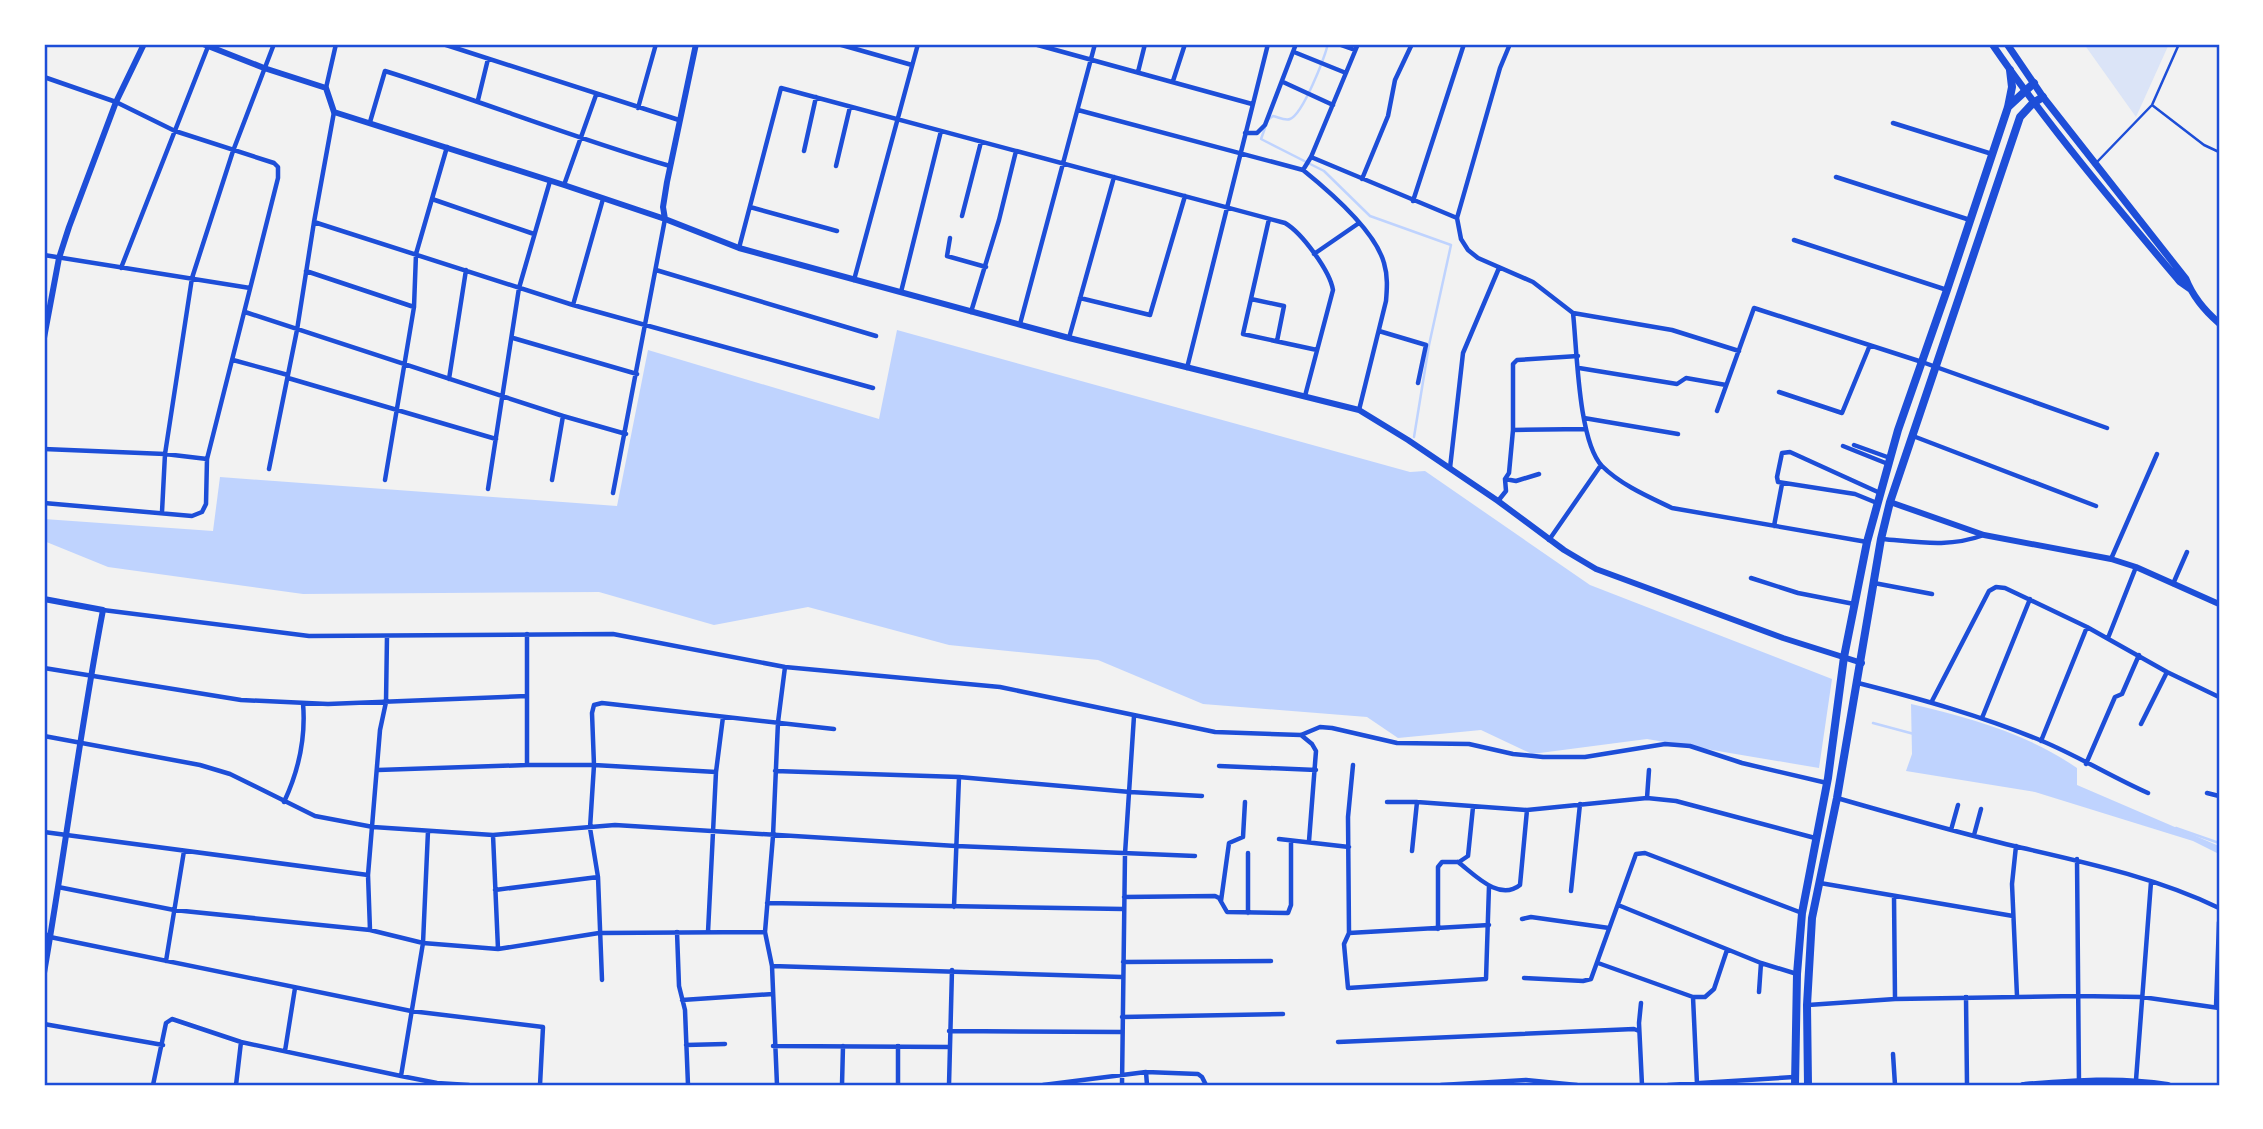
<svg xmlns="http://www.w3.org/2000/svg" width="2263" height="1129" viewBox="0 0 2263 1129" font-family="Lato,sans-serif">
<rect width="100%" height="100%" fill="#f2f2f2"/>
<path fill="#dbe4f7" d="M2084,44h85l-33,73z"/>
<path fill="#bfd3fe" d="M897,330l513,142 15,-1 165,114 242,94 -13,89 -172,-29 -115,15 -51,-24 -83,8 -31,-21 -164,-13 -105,-44 -149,-15 -141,-38 -94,18 -115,-33 -296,2 -195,-27 -64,-26v-22l169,12 7,-54 397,29 31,-156 231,69z
M1911,704c59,14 115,29 166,64v17l142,61v8l-26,-13 -158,-49 -129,-21 6,-17z"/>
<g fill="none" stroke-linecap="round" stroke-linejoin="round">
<path stroke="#bfd3fe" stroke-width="2.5" d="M1269,119l4,-3c5,1 12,5 17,3 13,-5 34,-60 38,-75
M1265,128l-4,11 63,32 46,45 81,29 -22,100 -15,92
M1873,723l41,11
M2176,828l43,15"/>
<path stroke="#1d4ed8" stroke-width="2.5" d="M2152,105l52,40 15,7
M2097,162l55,-57 27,-61"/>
<path stroke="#1d4ed8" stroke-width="4.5" d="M443,44l236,76
M838,44l74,21
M1034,44l218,60
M1338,44l17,6
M1510,44l-10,24 -43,150 4,21 7,11 10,8 55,24 40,31 99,17 67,21
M1294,52l52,21
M1138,72l7,-28
M44,77l72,25 59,29 99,32 4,4v11l-71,281 -1,45 -4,8 -10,4 -148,-13
M1173,81l12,-37
M1283,82l50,23
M326,88l10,-44
M478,100l10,-41
M638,108l18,-64
M1078,110l225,60c26,21 72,60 81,93 4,13 3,26 2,38l-27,109
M370,122l15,-51c96,30 189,67 285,95
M1893,123l99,31
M1245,133h12l8,-8 31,-81
M804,151l12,-54
M1311,157l146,61
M836,166l14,-59
M1303,170l8,-13 47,-113
M1836,177l134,43
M1362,179l26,-63 7,-36 17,-36
M564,185l32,-90
M432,199l102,35
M1413,201l51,-157
M750,207l87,24
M962,216l19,-74
M1269,219l-26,115 74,16
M314,222l259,83 300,83
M950,238l-3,18 39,11
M1794,240l153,50
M739,248l42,-160 504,135c17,10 45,48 48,67l-28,106
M1314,254l45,-31
M44,255l206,33
M121,268l88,-224
M656,270l220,66
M306,271l108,36
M854,280l64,-236
M901,292l40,-161
M1080,298l70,17 35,-119
M1251,299l33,7 -7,35
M573,305l30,-106
M245,312l318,104 -11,64
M971,312l28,-92 17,-69
M1573,313c4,35 5,128 29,153 19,19 47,31 70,42l195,34
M1020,324l75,-280
M1379,331l47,14 -8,38
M513,338l124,36
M1069,338l45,-161
M233,360l55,15
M1187,368l81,-324
M1579,368l98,16 9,-6 40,7
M288,378l208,61
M449,379l17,-109
M1779,392l63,21 28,-68
M1717,411l37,-103 168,54 185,66
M563,416l63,18
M1584,418l94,16
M1513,430l73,-1
M1913,436l183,70
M1854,445l36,13
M1843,446l45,18
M44,449l121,5 42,5
M1450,468l13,-115 36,-85
M269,469l28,-139 17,-108 20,-110
M1505,479l11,2 23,-7
M385,480l29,-173 2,-53 31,-107
M488,489l31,-201 31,-107
M613,493l52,-274
M1498,501l8,-10 -1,-12 4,-6 4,-43v-66l4,-4 61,-4
M1877,503l-22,-9 -77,-12 -1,-5 5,-24 8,-1 90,41
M162,512l3,-58 27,-176 41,-127 41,-107
M1774,526l8,-42
M1882,539c37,3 66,9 102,-4
M1549,540l52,-75
M2111,559l46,-105
M1751,578l47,15 56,11
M1874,583l58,11
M2173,584l14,-32
M103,610l206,26 304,-2 172,33 215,20 215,45 86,3 19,-8 12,1 65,15 72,1 44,10 30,3h42l80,-13 25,2 52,17 85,20
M527,634v62
M2108,638l28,-71
M44,668l197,32 87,4 199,-8v69
M1858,683c63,16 124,33 184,58 36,15 70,36 106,52
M1932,701l57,-110 7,-4 9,1 82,39 80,45 52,25
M1982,718l48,-119
M2141,724l26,-52
M1301,735l11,9 4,7 -7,90
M44,736l156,29 30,9 85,42 58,11 120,8 122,-10 341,21 239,10
M2041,741l46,-114
M2086,764l29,-67 7,-3 17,-39
M1353,765l-5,52 1,116 -5,11 4,44 138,-9 3,-93
M1219,766l97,4
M378,770l149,-5h67l122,7
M775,771l184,6
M2207,793l12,3
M1647,798l2,-28
M1837,798c59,17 118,34 177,48 69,16 141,31 205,62
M284,802c15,-32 22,-64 19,-99
M1387,802h30l110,8 120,-12 29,3 139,37
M1951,830l7,-25
M44,832l324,43
M493,835l5,114
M1974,835l7,-26
M1279,839l70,8
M2016,846l-4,38 5,112
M1412,851l5,-49
M2077,859l2,226
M1458,862c16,12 41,40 62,23l7,-75
M1459,862l9,-6 5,-49
M1820,883l193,33
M58,887l116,23 196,20 53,13 75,6 101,-16 166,-1
M495,890l103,-13
M1571,891l9,-87
M1894,896l1,103
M1124,897l91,-1 4,2 8,14 61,1 3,-8v-64
M1221,901l8,-58 14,-6 2,-35
M767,903l356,6
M1618,905l143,58 36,11
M954,907l5,-130 171,15 72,4
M1248,913v-60
M1522,919l9,-2 78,11
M1438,929v-62l4,-5h16
M370,930l-2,-55 12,-145 6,-28 1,-66
M677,932l2,54 6,24 3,75
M708,932l8,-160 7,-55
M44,933l6,4 361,74 132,16 -3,58
M1349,933l140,-8
M166,961l18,-110
M1123,962l148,-1
M1598,963l95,34h12l9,-8 13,-39
M772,966l350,11
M1524,978l59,3 8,-2 45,-125 9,-1 157,60
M602,980l-4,-103 -8,-49 4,-63 -2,-52 2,-8 8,-2 232,26
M1759,992l2,-29
M1693,997l4,87
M1966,997l1,88
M682,1000l91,-6
M1641,1003l-2,20 3,62
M1808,1005l87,-6 182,-3 65,1 77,11
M2216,1007l3,-85
M1122,1017l161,-3
M44,1024l119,21
M949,1031l173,1
M1338,1042l296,-13 5,2
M686,1045l39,-1
M773,1046l177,1
M285,1051l10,-63
M1893,1054l2,31
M1146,1072l1,13
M401,1076l22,-133 5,-112
M2136,1080l15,-198
M153,1085l13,-62 6,-4 69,23 160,34 36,7 32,2
M236,1085l5,-43
M777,1085l-5,-119 -7,-34 8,-96 5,-114 7,-55
M842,1085l1,-39
M898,1085v-39
M949,1085l3,-115
M1043,1085l103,-13 52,2 4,3 4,8
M1122,1085l3,-231 9,-138
M1441,1085l85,-5 51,5
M1668,1085l126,-8"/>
<path stroke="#1d4ed8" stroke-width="6" d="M203,44l61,24 62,20 8,24 230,73 101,34 74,29 330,90 290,72 49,30 90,61 66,49 32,19 187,69 79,25
M665,219l-2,-12 4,-25 29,-138
M44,338l15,-80 10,-31 47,-125 28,-58
M1890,502l94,33 127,24 25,8 83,37
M44,599l59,11c-23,120 -38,242 -59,363
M2023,1085c49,-4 96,-8 145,0"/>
<path stroke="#1d4ed8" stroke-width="7" d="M1992,44c57,83 123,161 188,238l10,7
M2007,44l36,53 143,182c7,18 19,32 33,44"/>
<path stroke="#1d4ed8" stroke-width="8" d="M2008,107l26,-24
M1795,1085l2,-111 5,-61 26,-135 16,-121 23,-115 31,-112 49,-140 61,-183 4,-20 -2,-17
M1808,1085l-1,-80 5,-87 25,-120 44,-259 9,-37 130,-385 13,-14 10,-6"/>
</g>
<rect width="2263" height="1129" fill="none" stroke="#ffffff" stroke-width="91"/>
<rect x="46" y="46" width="2172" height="1038" fill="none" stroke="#1d4ed8" stroke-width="2.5"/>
</svg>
